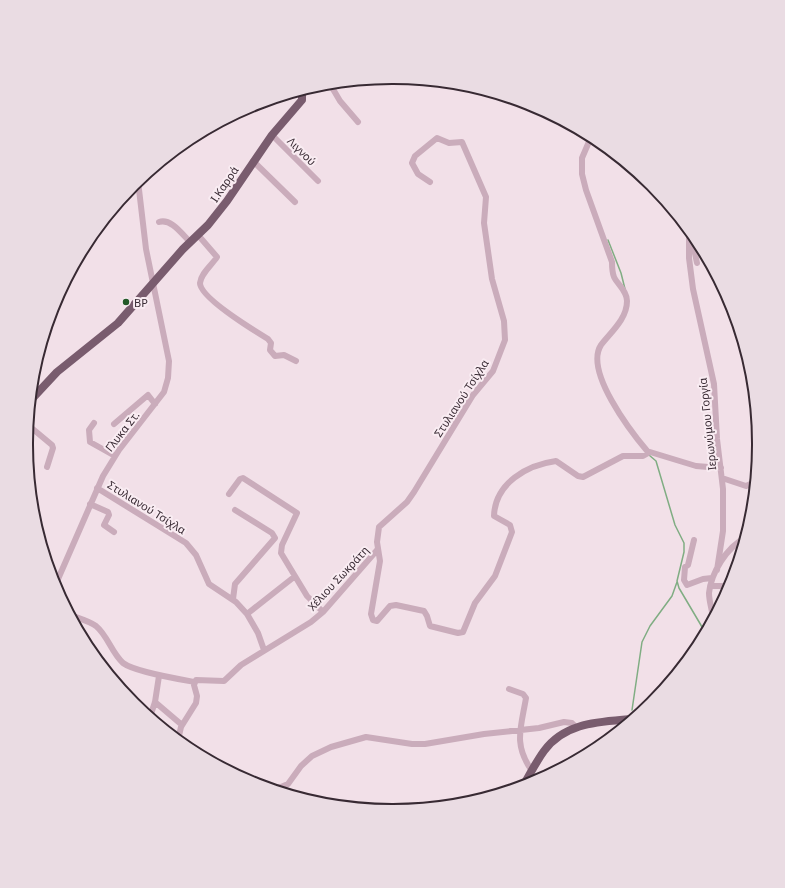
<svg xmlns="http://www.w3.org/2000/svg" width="785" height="888" viewBox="0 0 785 888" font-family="'Noto Sans',sans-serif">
<rect width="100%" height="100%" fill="#f2e0e8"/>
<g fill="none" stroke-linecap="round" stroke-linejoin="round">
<path stroke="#80ad83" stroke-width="1.5" d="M608,240l13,33 4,16
M649,455l7,6 19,64 9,18v9l-7,29 2,7 26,44
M632,710l10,-68 8,-16 22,-30 5,-14
M620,729l4,-5"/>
<path stroke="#caacbb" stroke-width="6" d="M330,84l10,17 18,21
M272,135l46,46
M591,137l-9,21v16l4,16 26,72c0,5 0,10 2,15 4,8 13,14 13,24 0,18 -16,31 -26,44 -17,26 30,87 47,107
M253,161l42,41
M430,182l-12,-8 -6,-11 3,-7 22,-18 12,5 13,-1 24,55 -2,26 8,56 12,42 1,19 -12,31 -20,24 -59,97 -7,10 -28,25 -2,15 3,19 -9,53 2,6 4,1 13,-15 6,-1 28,6 3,5 3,10 28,7 5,-1 12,-29 20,-27 17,-44 -2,-7 -16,-9c1,-33 33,-51 62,-55l22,15 5,1 40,-21h20l7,-4 46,14 25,2
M159,222c12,-4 23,12 31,20
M689,230v28l4,31 21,95 3,55 6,50v42l-6,39
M198,235l19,22c-5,8 -16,16 -17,26 0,15 55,48 68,56l3,4 -1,7 5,6 9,-1 12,6
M692,239l5,24
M94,423l-5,7 1,12 25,14
M114,424l34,-29 7,9
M28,425l24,20 1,3 -6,19
M722,478l24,8 9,-4
M97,488l89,55 10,12 13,29 27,18 11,12 11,19 6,17
M229,494l11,-15 3,-1 54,35 -15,32 -1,8 26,43 16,16
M90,504l18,8 1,3 -5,10 10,7
M694,540l-6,25 -3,2 -1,13 3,5 16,-6 9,-1
M55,586l48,-110 16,-26 45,-58 4,-14 1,-17 -23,-112 -8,-68
M711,586h19
M233,599l2,-15 40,-46 -3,-5 -37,-23
M247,614l47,-37
M70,615c8,3 19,6 26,11 12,10 15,26 27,37 12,9 55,16 72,19
M713,617c-1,-7 -4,-16 -4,-24 2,-20 18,-46 36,-55
M509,689l14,5 3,4c-5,30 -13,46 6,73
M155,702l27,23
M150,717l5,-15 4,-26
M178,740l3,-13 15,-24 1,-7 -3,-11 2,-5 28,1 17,-16 70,-43 12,-10 55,-63
M270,788l11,-1 7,-3 13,-18 11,-10 19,-9 35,-10 46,7h13l59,-10 55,-6 25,-6 8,1 4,4"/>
<path stroke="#795c6e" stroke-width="8" d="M30,401l27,-29 61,-49 65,-74 25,-24 19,-24 45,-66 30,-35v-10
M523,786c7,-12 13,-24 21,-35 21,-29 56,-29 88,-32"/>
</g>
<circle fill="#225827" stroke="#f9ecf2" stroke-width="1.5" cx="126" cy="302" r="4"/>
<g text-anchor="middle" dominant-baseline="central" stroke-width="4" stroke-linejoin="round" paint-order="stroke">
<g font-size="11" fill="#382a33" stroke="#f9ecf2">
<text transform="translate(302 151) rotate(45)">Λιγνού</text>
<text transform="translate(224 184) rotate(-56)">Ι.Καρρά</text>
<text transform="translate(461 398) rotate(-57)">Στυλιανού Τσίχλα</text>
<text transform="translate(707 424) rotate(-96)">Ιερωνύμου Γοργία</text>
<text transform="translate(122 431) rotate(-52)">Γλυκα Στ.</text>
<text transform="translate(147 507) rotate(32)">Στυλιανού Τσίχλα</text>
<text transform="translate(338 578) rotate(-47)">Χέλιου Σωκράτη</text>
</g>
<g font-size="11" fill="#382a33" stroke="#f9ecf2" text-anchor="start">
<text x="134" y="302">BP</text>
</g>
</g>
<path d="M0 0H785V888H0ZM392 84H393A359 359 0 0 1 752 443V445A359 359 0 0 1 393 804H392A359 359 0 0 1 33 445V443A359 359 0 0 1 392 84Z" fill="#eadce3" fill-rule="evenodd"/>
<path fill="none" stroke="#382a33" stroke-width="2" d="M392 84H393A359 359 0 0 1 752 443V445A359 359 0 0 1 393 804H392A359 359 0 0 1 33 445V443A359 359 0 0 1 392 84Z"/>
</svg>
